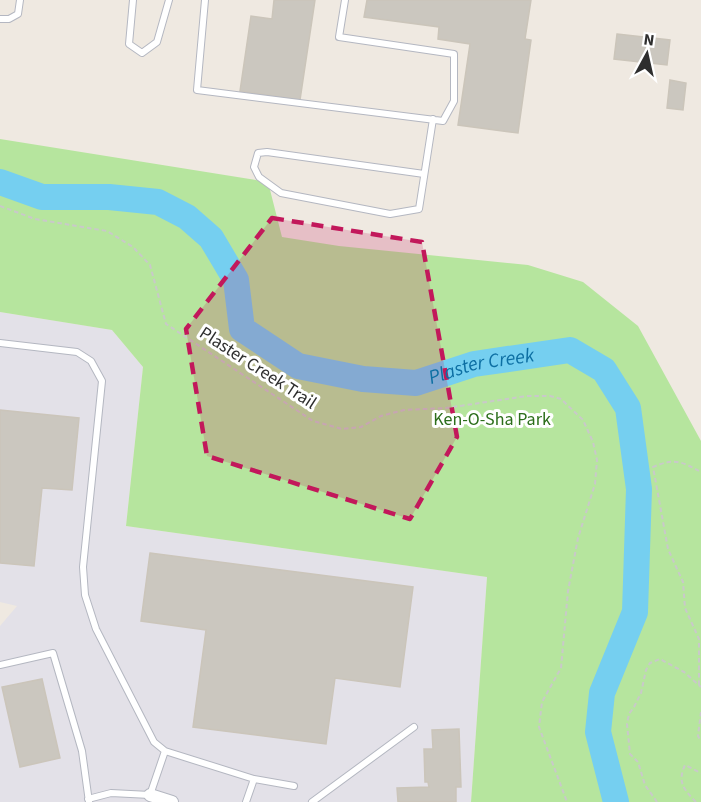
<svg xmlns="http://www.w3.org/2000/svg" width="701" height="802" viewBox="0 0 701 802" font-family="'Source Sans 3',sans-serif">
<rect width="100%" height="100%" fill="#efe9e1"/>
<path fill="#e3e1e8" d="M0,312l112,18 31,37 -17,159 361,51 -16,225h-471v-176l17,-20 -17,-4z"/>
<path fill="#b6e59e" d="M0,139l268,43 14,55 57,9 189,19 55,17 55,44 63,115v361h-230l16,-225 -361,-51 17,-159 -31,-37 -112,-18z"/>
<g fill="none" stroke-linecap="round" stroke-linejoin="round">
<path stroke="#75cff0" stroke-width="26" id="s1" d="M0,182l42,15h67l49,5 29,15 24,21 25,42 6,49 56,37 65,13 53,4 58,-19 96,-14 34,20 24,38 11,81 -4,123 -33,81 -4,39 18,70"/>
</g>
<path fill="#cbc7bf" stroke="#cbc5ba" stroke-width="1.5" d="M274,0h41l-15,100 -60,-9 11,-75 21,3z
M367,0h164l-6,39 6,1 -13,93 -60,-8 12,-81 -32,-5 1,-12 -75,-10z
M617,34l53,6 -3,25 -53,-6z
M670,80l16,3 -3,27 -16,-2z
M0,410l79,8 -7,72 -30,-2 -8,78 -34,-3z
M150,553l263,34 -13,100 -65,-9 -9,66 -133,-17 13,-97 -65,-9z
M42,679l18,79 -40,9 -18,-80z
M459,729l2,58h-5v15h-58l-1,-14 32,-1 -1,-5h-3l-1,-33h9l-1,-19z"/>
<g fill="none" stroke-linecap="round" stroke-linejoin="round">
<defs>
<path id="service" d="M133,0l-4,44 13,9 15,-11 12,-42
M205,0l-8,90 246,31 11,-20v-47l-115,-17 6,-37
M0,19h9l9,-5 2,-14
M424,174l-157,-22 -9,1 -4,14 5,10 22,16 109,21 29,-5 14,-90
M0,343l77,9 14,9 11,20 -19,186 2,28 11,34 58,113 11,9 89,28 40,7
M0,665l53,-12 29,98 7,51
M88,799l23,-6 39,2 15,-44
M246,802l8,-23
M312,802l102,-75"/>
<path id="minor" d="M150,795l22,7"/>
</defs>
<use href="#service" stroke="#b4b7c1" stroke-width="8"/>
<use href="#minor" stroke="#b4b7c1" stroke-width="14"/>
<path stroke="#c9c9c9" stroke-width="2" stroke-dasharray="4.5 3" stroke-linecap="butt" d="M0,206l35,13 72,12 26,16 17,18 16,59 147,97 29,8 19,-2 20,-11 23,-6 42,-2 81,-12h23l11,3 22,21 10,22 4,18 -2,24 -17,54 -10,53 -7,77 -19,34 -3,25 28,75
M699,685v-46l-14,-31 -2,-26 -15,-33 -15,-82c21,-9 28,-6 48,5
M701,712l-3,24 3,5
M657,802l-12,-17 -7,-23 -8,-8 -3,-30 2,-10 5,-7 7,-14 5,-23 4,-7 10,-4 24,13 17,15
M696,802c-12,-12 -19,-20 -11,-37l16,8"/>
<use href="#service" stroke="#fff" stroke-width="6"/>
<use href="#minor" stroke="#fff" stroke-width="12"/>
</g>
<path fill="#c2185b" fill-opacity="0.2" stroke="#c2185b" stroke-width="4.5" stroke-dasharray="12 8" stroke-linejoin="round" d="M272,218l150,24 35,195 -47,82 -203,-63 -21,-127z"/>
<g text-anchor="middle" dominant-baseline="central" stroke-width="6" stroke-linejoin="round" paint-order="stroke">
<g font-size="18" fill="#2e2e2e" stroke="#fff">
<text transform="translate(258 368) rotate(33)">Plaster Creek Trail</text>
</g>
<g font-size="18" fill="#2c6e1b" stroke="#fff">
<text x="492" y="419">Ken-O-Sha Park</text>
</g>
<g font-size="20" font-style="italic" fill="#0d6fa3" stroke="#fff">
<text stroke="none"><textPath href="#s1" startOffset="578">Plaster Creek</textPath></text>
</g>
</g>
<g transform="translate(647 54) rotate(8)" stroke="#ffffff" stroke-width="4.5" paint-order="stroke">
<path d="M0-4.5L10 22L0 15L-10 22Z" fill="#2e2e2e"/>
<text y="-9" font-size="16" font-weight="bold" text-anchor="middle" fill="#2e2e2e">N</text>
</g>
</svg>
